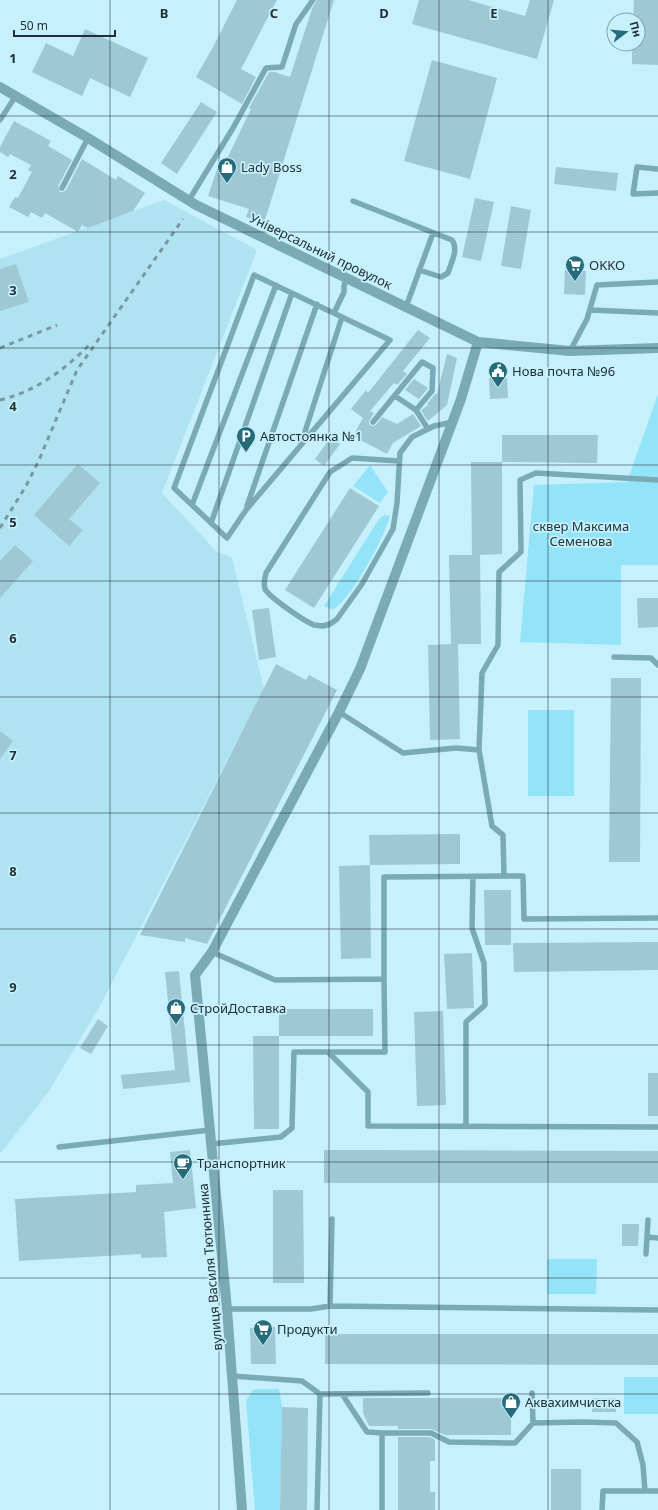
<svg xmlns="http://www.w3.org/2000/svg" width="658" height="1510" viewBox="0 0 658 1510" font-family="'Noto Sans',sans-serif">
<rect width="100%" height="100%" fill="#c6f0fc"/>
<path fill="#b0e3f1" d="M164,200l93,50 -95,243 54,58 16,7 32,131 -164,317 -51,85 -49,63v-895z"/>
<path fill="#94e4f9" d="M658,394v171h-37v80l-101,-3 14,-157 93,-3z
M370,465l18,27 -8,11 -27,-17z
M384,515l6,1c-6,22 -38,82 -57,94l-9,-4 55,-87z
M528,710h46v86h-46z
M547,1259h50l-1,35h-49z
M624,1377h34v37h-34z
M258,1389h21l3,18 -2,103h-25l-9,-109 7,-11z"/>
<path fill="#9ec8d3" d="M237,0h40l-36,69 15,8 -14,27 -46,-27 17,-30z
M317,0h17l-70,223 -18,-6 3,-8 -41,-13 11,-33 5,2 27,-56 -2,-1 20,-36h6l15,5 22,-68z
M419,0h49l57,16 5,-16h24l-17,59 -125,-35z
M634,0h24v65l-26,-1v-20h6v-24h-5z
M85,29l63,29 -18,39 -40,-19 -8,18 -50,-24 14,-29 27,13z
M432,60l65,18 -27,101 -66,-18z
M201,102l16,10 -40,62 -16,-11z
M14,121l37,20 -3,5 24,14 -14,26 2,6h3l3,-2 16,-31 34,21 2,-4 27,17 -12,18 -45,17 -6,-3 -4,7 -33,-19 -3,5 -11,-6 -3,5 -19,-10 6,-10 3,1 14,-26 -4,-2 3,-5 -21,-11 -2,3 -8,-5v-5z
M556,167l62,6 -2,18 -62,-7z
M475,198l19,4 -13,59 -19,-4z
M511,206l20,4 -10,59 -20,-3z
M16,264l13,38 -29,9v-42z
M565,270l21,1 -1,24 -21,-1z
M418,330l12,8 -27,33 4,3 -10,11 -3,-2 -24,28 4,2 -5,8v3l3,2 4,-1 6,-8 15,7 16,-10 8,12 -28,17 -6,11 -34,-18 10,-18 -12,-9 15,-19 2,3z
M447,354l10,4 -10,47 -19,16 -7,-11 7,-5 -1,-1 8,-10h2z
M489,378h18l1,20 -18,1z
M414,379l14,9 -9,11 -14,-9z
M502,435h96l-1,28 -95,-1z
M331,437l9,7 -16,22 -9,-7z
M471,462h31v92l-22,1 1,89h-23l2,95 -30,1 -2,-95 23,-1 -2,-89h23z
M78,464l22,19 -31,36 14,11 -14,16 -35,-31z
M350,488l29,18 -65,102 -29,-18z
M15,545l18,16 -33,37v-37z
M637,598h21v29l-20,1z
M269,608l7,49 -17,3 -7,-50z
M276,664l30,16 3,-5 28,15 -130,254 -22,-6v4l-45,-7z
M611,678h30l-1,184h-31z
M0,731l13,10 -13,18z
M460,834v30l-90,1 -1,-30z
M370,865l1,93 -30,1 -2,-93z
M484,890h27v55h-26z
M658,942v28l-144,2 -1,-29z
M472,953l2,55 -27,1 -3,-55z
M179,971l11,111 -67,7 -2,-14 54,-5 -10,-98z
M279,1009h94v27h-94z
M443,1011l3,94 -29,1 -3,-94z
M98,1019l10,7 -17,28 -11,-6z
M253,1036h26v93h-25z
M648,1073h10v43h-10z
M190,1150l6,58 -32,4 3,45 -26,1v-4l-122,7 -4,-62 121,-7v-7l37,-2 -3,-31z
M324,1150l334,1v32h-334z
M273,1190h30l1,93h-31z
M622,1224h17l-1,22h-16z
M275,1327l1,37h-25l-1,-36z
M325,1334h333v31l-333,-1z
M363,1398h148v37h-66l-14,-6h-33v-3h-29l-6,-13z
M592,1398h24v14h-24z
M282,1407l26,1 -1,102h-27z
M398,1437h32l5,3v21h-5v31h5v18h-37z
M551,1469h30v41h-30z"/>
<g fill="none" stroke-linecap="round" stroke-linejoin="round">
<path stroke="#7baab7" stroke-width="5.5" d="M0,120l15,-23
M658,169l-21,-2 -4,27 25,-1
M62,188l26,-50
M189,200l44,-72 33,-60 16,-1 14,-43 17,-24
M353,201l99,39c7,10 -1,22 -4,33l-7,4 -22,-7
M254,275l136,65 -144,170 -19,28 -53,-50z
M406,307l27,-74
M590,310l68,3
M334,313l10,-21v-6l2,-8
M570,351l17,-32 10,-34 61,-3
M395,396l21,14
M373,422l49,-60 11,6 -1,23 -16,19 12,19
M301,444l41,-127
M399,461l-47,-3 -22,14 -64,101c-1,5 -3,10 -1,16 4,8 39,32 49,36l9,1 7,-2 7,-5 25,-35 31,-55 4,-26 3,-50 12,-16 22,-11 19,-4
M192,505l84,-220
M247,506l70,-202
M211,523l81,-230
M614,657l37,1 7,7
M339,712l64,41 53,-5 23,2 13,76 11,9 1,41
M479,750l3,-77 16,-28 1,-73 22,-20 -1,-72 16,-7 122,7
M212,952l63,28 109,-1 1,73h-57
M384,979v-102l139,-1 1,43 134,-1
M466,1126v-104l19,-17 -1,-42 -12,-35 1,-51
M211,1144l70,-7 11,-9 2,-76h34l40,40v34l290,1
M59,1147l151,-17
M647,1237l11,1
M646,1254l2,-34
M330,1306l2,-87
M227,1309h84l19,-3 328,4
M232,1376l70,5 18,13 -3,116
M532,1393l1,30 49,-1 34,1 21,19 6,23 2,26
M320,1394l108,-1
M342,1394l25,38 15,1v77
M382,1433h49l18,9 66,1 18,-20
M602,1510l1,-19h55"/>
<path stroke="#7baab7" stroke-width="10" d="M0,87l88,51 108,67 282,137 92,9 88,-3
M242,1510l-15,-201 -32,-334 17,-23 127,-240 21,-43 101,-270 17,-57"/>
<path stroke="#7a98a1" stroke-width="3" stroke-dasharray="5 5" stroke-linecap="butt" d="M0,348l57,-23
M0,400c34,-8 65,-30 89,-55
M0,528l26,-42 13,-26 38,-90 106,-151"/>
</g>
<path fill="none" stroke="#203136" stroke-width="1" stroke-opacity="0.55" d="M110,0v1510M219,0v1510M329,0v1510M439,0v1510M548,0v1510M0,116h658M0,232h658M0,348h658M0,465h658M0,581h658M0,697h658M0,813h658M0,929h658M0,1045h658M0,1162h658M0,1278h658M0,1394h658"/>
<defs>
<symbol id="shop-pin" viewBox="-11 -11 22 30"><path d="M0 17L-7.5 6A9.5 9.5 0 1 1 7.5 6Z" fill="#256b7a" stroke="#c6f0fc"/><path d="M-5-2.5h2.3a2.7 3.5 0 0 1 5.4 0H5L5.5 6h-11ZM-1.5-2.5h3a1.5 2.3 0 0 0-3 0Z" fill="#fff"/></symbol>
<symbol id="supermarket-pin" viewBox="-11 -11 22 30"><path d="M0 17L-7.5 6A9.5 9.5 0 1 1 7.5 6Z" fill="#256b7a" stroke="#c6f0fc"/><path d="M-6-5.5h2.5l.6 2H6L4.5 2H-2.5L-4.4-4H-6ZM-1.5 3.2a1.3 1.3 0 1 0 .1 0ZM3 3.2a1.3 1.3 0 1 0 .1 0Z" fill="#fff"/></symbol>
<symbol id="civic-pin" viewBox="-11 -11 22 30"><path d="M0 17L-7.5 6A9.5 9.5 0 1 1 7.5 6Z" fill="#256b7a" stroke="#c6f0fc"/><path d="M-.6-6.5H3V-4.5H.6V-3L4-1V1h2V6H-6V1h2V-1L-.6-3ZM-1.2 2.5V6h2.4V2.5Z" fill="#fff"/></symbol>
<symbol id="parking-pin" viewBox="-11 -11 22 30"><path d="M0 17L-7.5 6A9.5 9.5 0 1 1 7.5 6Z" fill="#256b7a" stroke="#c6f0fc"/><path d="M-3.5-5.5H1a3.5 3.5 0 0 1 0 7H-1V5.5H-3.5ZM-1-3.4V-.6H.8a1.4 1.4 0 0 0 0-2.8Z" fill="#fff"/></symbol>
<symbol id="cafe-pin" viewBox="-11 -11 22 30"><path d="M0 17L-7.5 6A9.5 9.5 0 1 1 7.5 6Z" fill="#256b7a" stroke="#c6f0fc"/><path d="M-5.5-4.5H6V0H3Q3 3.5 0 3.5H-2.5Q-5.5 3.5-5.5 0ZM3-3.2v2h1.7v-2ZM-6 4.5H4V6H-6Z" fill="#fff"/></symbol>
</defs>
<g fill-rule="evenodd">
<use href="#shop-pin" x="216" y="156" width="22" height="30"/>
<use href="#supermarket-pin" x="564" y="254" width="22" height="30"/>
<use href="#civic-pin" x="487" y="360" width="22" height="30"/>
<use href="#parking-pin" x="235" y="425" width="22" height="30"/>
<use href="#shop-pin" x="165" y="997" width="22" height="30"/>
<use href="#cafe-pin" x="172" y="1152" width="22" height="30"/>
<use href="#supermarket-pin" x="252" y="1318" width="22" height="30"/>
<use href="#shop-pin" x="500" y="1391" width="22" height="30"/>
</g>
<g text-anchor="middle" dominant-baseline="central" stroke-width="3.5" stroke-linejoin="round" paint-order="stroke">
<g font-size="13" fill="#203136" stroke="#c6f0fc" text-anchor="start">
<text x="241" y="167">Lady Boss</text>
<text x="589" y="265">OKKO</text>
<text x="512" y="371">Нова почта №96</text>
<text x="260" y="436">Автостоянка №1</text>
<text x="190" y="1008">СтройДоставка</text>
<text x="197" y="1163">Транспортник</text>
<text x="277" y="1329">Продукти</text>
<text x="525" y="1402">Аквахимчистка</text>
</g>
<g font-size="13" fill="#203136" stroke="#c6f0fc">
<text transform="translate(321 251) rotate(26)">Універсальний провулок</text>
<text transform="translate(210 1267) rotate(-95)">вулиця Василя Тютюнника</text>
</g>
<g font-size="13" fill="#21373d" stroke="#c6f0fc">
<text x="581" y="526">сквер Максима<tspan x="581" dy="15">Семенова</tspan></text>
</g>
</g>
<g font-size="13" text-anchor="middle" font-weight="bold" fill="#203136" stroke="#c6f0fc" stroke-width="3.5" stroke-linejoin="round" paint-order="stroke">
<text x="164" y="18">B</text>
<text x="274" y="18">C</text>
<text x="384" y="18">D</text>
<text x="494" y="18">E</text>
<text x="13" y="63">1</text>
<text x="13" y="179">2</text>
<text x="13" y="295">3</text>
<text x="13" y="411">4</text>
<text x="13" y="527">5</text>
<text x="13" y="643">6</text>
<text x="13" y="760">7</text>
<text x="13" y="876">8</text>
<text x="13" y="992">9</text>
</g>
<g transform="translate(626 32) rotate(74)"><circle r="19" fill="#c6f0fc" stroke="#84a4ad"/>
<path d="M0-3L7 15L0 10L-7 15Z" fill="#256b7a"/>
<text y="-6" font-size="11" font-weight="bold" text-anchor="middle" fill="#203136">Пн</text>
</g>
<path d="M14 30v6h101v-6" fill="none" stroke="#203136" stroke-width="2"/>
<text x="20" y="30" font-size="12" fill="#203136" stroke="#c6f0fc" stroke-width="3" paint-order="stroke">50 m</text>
</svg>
